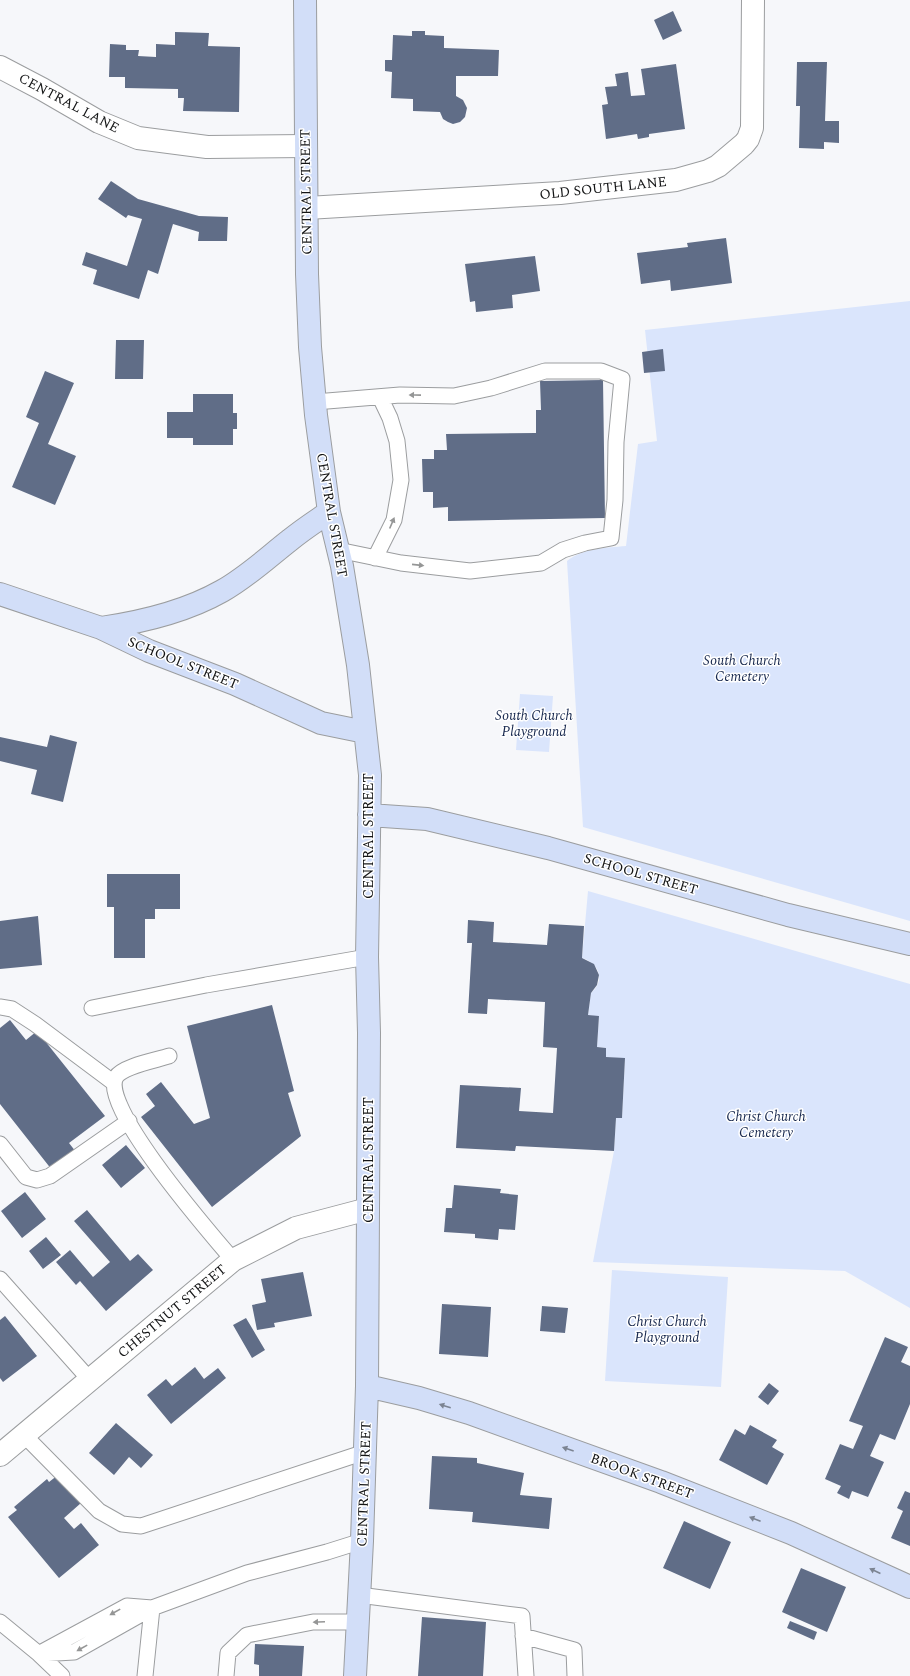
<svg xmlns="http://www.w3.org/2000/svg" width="910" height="1676" viewBox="0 0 910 1676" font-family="Spectral,serif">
<rect width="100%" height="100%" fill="#f6f7fa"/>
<path fill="#dae5fc" d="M910,301v620l-327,-94 -16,-266c16,-13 39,-13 59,-15l12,-102 19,-3 -12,-111z
M520,694l33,2 -4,56 -33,-2z
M588,891l322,93v324l-65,-37 -252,-9 21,-111 2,-33h6l3,-59 -19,-2v-9l-9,-1 2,-30 -11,-2 3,-22c15,-13 8,-30 -9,-35z
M612,1270l116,7 -7,110 -116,-6z"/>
<path fill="#606d87" d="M673,11l9,20 -19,9 -9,-20z
M412,31h13v4l19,1v12l55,2 -1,26h-42v20l7,4 4,8 -2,9 -5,5 -7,2 -5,-2 -5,-3 -3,-7 -27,-1v-12l-22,-1 1,-26 -7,-1v-11h7l1,-25 19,1z
M175,32l34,1 -1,13 32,1 -1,65 -56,-1 1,-13h-6v-9l-53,-1v-11h-16l1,-33 16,1v5h13l-1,6 18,1v-13l19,1z
M797,62h30l-2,59h14v22l-15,-1v7l-25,-1 1,-42h-4z
M676,64l9,65 -36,5v3l-11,2 -1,-5 -31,5 -4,-34 6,-1 -3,-17 12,-1 -2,-12 13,-2 3,24 14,-1 -4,-26z
M111,181l27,18 61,17 29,1 -1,24h-29l1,-9 -26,-8 -15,50 -10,-4 -9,29 -46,-15 4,-14 -15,-5 4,-13 41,14 15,-47 -14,-4 -2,3 -28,-19z
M726,238l6,45 -61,8 -1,-11 -29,4 -4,-31 51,-6 -1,-4z
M535,256l5,35 -28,4 1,13 -37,4 -1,-11 -5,1 -5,-38z
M116,340h28l-1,39h-28z
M663,349l2,22 -21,2 -2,-21z
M45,371l29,12 -26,61 28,12 -21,49 -43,-18 27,-64 -13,-6z
M603,380l2,138 -157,3v-14l-15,1v-16h-10l-1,-33h12v-9h13l-1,-16 90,-1v-23h5l-1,-29z
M193,394h40v19h4v16h-4v16h-40v-7h-26v-26h26z
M50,735l27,7 -14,60 -32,-8 6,-24 -37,-9v-24l47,10z
M107,874h73v35h-25v10h-10v39h-31v-51h-7z
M38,916l4,49 -42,4v-48z
M468,920l26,2 -1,20 54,3 2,-21 35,2 -2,32 12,6 5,11 -2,10 -6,8 -3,22 11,1 -2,31 9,1v9l19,1 -3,60h-6l-2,33 -98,-5 -1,5 -59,-3 4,-63 61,3 -2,23 34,2 4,-65 -14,-1 2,-45 -57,-3 -1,15 -19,-1 4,-70h-5z
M272,1005l22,86 -6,2 13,43 -89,71 -71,-90 14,-11 -9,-12 15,-12 33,42 16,-6 -23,-92z
M10,1020l16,20 11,-9 68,85 -36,27 7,9 -24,18 -52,-66v-76z
M126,1145l19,23 -24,20 -19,-23z
M454,1185l47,4 -1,4 18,2 -3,35 -16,-1 -1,11 -23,-2v-4l-31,-2 2,-24h6z
M25,1192l21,27 -24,19 -21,-27z
M87,1210l43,51 8,-7 15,16 -47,41 -26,-30 -4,4 -20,-23 14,-12 23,27 17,-15 -36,-41z
M46,1237l15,18 -18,14 -14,-18z
M303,1272l9,44 -38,7 1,4 -18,3 -5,-25 14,-3 -5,-23z
M442,1304l49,3 -3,50 -49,-3z
M542,1306l26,2 -3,25 -25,-2z
M5,1316l32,40 -34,26 -3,-4v-58z
M246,1318l19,32 -13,8 -19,-33z
M885,1337l23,10 -7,15 9,4v38l-15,36 -15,-6 -10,22 14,6 -16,35 -16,-6 -3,8 -12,-6 4,-7 -16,-7 15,-35 13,5 10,-23 -14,-5z
M195,1367l9,12 14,-11 8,10 -55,46 -24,-29 19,-16 6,7z
M769,1383l10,8 -11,14 -10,-8z
M116,1423l37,32 -12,13 -12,-11 -15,18 -25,-22z
M750,1425l27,15 -5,7 12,7 -17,31 -48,-25 16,-31 10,6z
M432,1456l45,2v5l47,10 -4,22 32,3 -3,31 -77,-7 1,-10 -44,-3z
M58,1475l23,28 -17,15 10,11 7,-6 18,22 -40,33 -51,-61 9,-7 -3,-3 33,-28 2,3z
M905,1491l5,2v53l-19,-8 12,-27 -6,-3z
M684,1521l47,21 -21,47 -47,-21z
M801,1568l45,19 -19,45 -45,-20z
M422,1617l64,5 -3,54h-65z
M790,1621l27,11 -3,8 -27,-12z
M255,1644l49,2 -2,30h-43v-11l-5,-1z"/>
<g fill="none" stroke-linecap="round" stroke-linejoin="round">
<defs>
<path id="service" d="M315,402l85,-7 54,1 37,-8 54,-17h56l21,8 -6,63 -1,58 -4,38 -26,5 -22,7 -22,13 -71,8 -69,-8 -63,-13
M375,558l19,-38 7,-40 -4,-39 -7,-23 -10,-21
M0,1007l12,2 23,15 79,59
M92,1008l114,-23 161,-28
M169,1056c-12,4 -46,10 -53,21 -17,29 95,157 117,183
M0,1144l26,33 11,3 13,-4 79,-55
M0,1279l90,101
M24,1435l75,76 23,13 19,2 224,-74
M359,1595l163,21 4,60
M0,1622l39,32 23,22
M523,1636l51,14 1,26
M42,1652l85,-46 25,2
M39,1654l35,-2 78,-44 95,-35 80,-21 35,-11
M145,1676l7,-68
M226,1676l2,-23 19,-18 66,-13h45"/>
<path id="minor" d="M0,67l42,22 57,33 39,16 69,9 99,-1
M307,208l253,-15 116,-13 32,-9 10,-5 26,-22 4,-5 4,-11 1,-128"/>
<path id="tertiary" d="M0,1455l233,-195 63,-32 72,-19"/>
<path id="secondary" d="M305,0l2,274 3,73 6,68 13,97 13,54 16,99 12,110 -3,182 2,76 -2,353 -5,155 -7,135
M0,594l101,34 48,23 86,33 86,39 44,9
M101,628c41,-6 84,-16 121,-37 25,-14 45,-33 68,-51 12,-10 26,-19 39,-28
M369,815l58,4 121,29 240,67 122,29
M367,1386l52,12 50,15 192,69 130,51 119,54"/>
</defs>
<use href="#service" stroke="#9b9d9f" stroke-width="17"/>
<use href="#minor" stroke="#9b9d9f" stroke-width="24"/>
<use href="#tertiary" stroke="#9b9d9f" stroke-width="24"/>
<use href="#secondary" stroke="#9b9d9f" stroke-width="24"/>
<use href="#service" stroke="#fff" stroke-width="15"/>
<use href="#minor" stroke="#fff" stroke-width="22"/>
<use href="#tertiary" stroke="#fff" stroke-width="22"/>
<use href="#secondary" stroke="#d2def8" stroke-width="22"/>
</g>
<defs><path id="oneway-solid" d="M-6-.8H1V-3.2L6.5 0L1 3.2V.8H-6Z"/></defs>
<g fill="#959696">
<use href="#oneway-solid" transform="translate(415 395) rotate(-179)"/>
<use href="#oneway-solid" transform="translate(392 523) rotate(-67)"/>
<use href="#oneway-solid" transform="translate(418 565) rotate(6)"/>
<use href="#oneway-solid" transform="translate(115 1612) rotate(151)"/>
<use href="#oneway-solid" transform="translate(319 1622) rotate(178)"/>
<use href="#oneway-solid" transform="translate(82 1648) rotate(151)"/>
</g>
<g fill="#7c8492">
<use href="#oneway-solid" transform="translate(445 1406) rotate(-163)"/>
<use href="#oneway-solid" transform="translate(568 1449) rotate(-161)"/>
<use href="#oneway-solid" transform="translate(755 1519) rotate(-159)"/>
<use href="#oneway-solid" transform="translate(875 1571) rotate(-155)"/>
</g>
<g text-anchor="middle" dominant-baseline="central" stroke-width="3" stroke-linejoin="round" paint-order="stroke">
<g font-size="14" fill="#141516" stroke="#fff">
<text transform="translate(69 103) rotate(28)">CENTRAL LANE</text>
<text transform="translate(603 188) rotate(-6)">OLD SOUTH LANE</text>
<text transform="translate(306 192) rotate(-91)">CENTRAL STREET</text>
<text transform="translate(332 515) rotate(80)">CENTRAL STREET</text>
<text transform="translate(183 663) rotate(22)">SCHOOL STREET</text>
<text transform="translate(368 836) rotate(-90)">CENTRAL STREET</text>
<text transform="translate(641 874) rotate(16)">SCHOOL STREET</text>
<text transform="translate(368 1160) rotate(-90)">CENTRAL STREET</text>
<text transform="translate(172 1311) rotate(-40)">CHESTNUT STREET</text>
<text transform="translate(642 1476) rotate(20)">BROOK STREET</text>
<text transform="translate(364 1484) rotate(-88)">CENTRAL STREET</text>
</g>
<g font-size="14" font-style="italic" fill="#16274d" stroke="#fff">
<text x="742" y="660">South Church<tspan x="742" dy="16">Cemetery</tspan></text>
<text x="534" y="715">South Church<tspan x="534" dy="16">Playground</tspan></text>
<text x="766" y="1116">Christ Church<tspan x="766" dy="16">Cemetery</tspan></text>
<text x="667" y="1321">Christ Church<tspan x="667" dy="16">Playground</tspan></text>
</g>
</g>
</svg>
